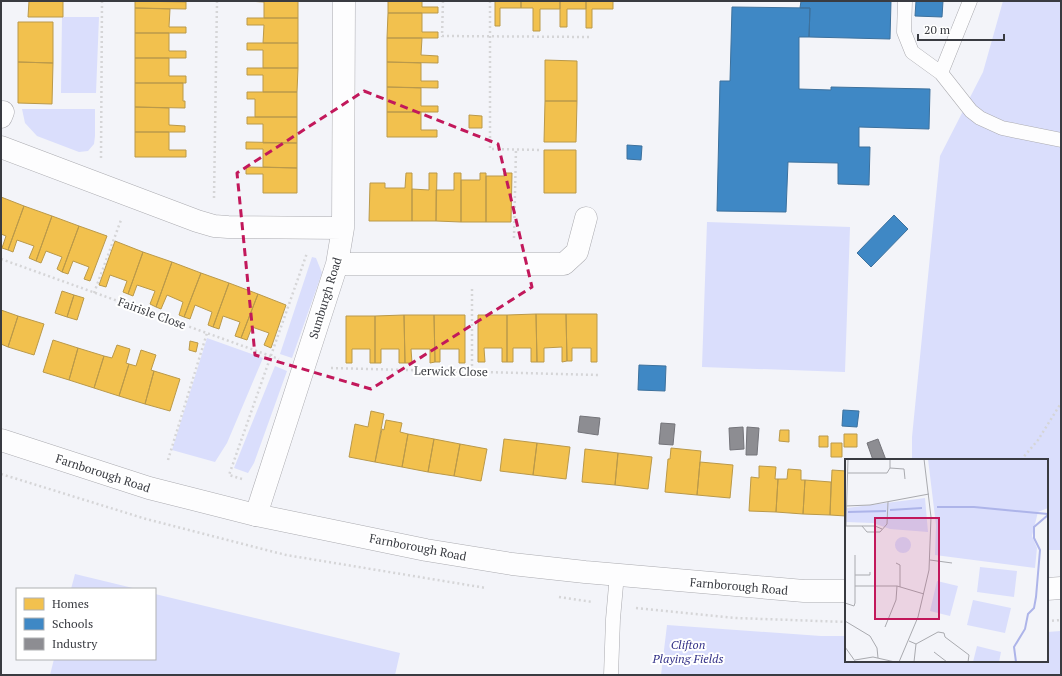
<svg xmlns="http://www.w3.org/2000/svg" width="1062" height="676" viewBox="0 0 1062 676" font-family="'PT Serif',serif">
<rect width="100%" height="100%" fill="#f3f4f9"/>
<path fill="#dadefc" d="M1003,1h58v549h-14v-90h-135v-23l28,-281 43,-84z
M62,17h37l-3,76h-35z
M22,109h73v27l-1,8 -6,7 -9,1 -42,-16 -12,-13z
M707,222l143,5 -5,145 -143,-5z
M312,257l4,1 6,15 -30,85 -12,-4z
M207,338l56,20 -36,85 -12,19 -43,-12z
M275,366l12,5 -33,92 -6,10 -14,-5z
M75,574l62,15h-66z
M155,594l245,59 -5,22h-345l4,-16h101z
M667,625l154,11h25v25h201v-29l14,-1v44h-400z"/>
<path fill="#f2c14e" stroke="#ba994a" d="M29,1h34v16h-35z
M135,1l51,1v7l-51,-1z
M247,1h51v17h-34v-16z
M388,1h34v6h16v6h-50z
M495,1h26v7h-21v18h-5z
M521,1h39v8h-20v22h-7v-23h-12z
M560,1h26v8h-19v18h-7z
M586,1h27v8h-21v19h-6z
M135,8l35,1 -1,18h17v6h-51z
M388,13h34v19h16v6h-51z
M247,18h51v25h-35l1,-18h-17z
M18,22h35v41l-35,-1z
M135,33h34v18h17v7h-51z
M387,38h35l-1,17 17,1v7l-51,-1z
M247,43h51v25h-35v-18h-16z
M135,58h34v18h17v7h-51z
M545,60l32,1v40h-32z
M18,62l35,1 -1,41 -34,-1z
M387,62l34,1v18h17v7l-51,-1z
M247,68h51l-1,24h-34v-17h-16z
M135,83h48v18h2v7l-50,-1z
M387,87l34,1v18h17v6h-51z
M247,92h50v25h-42v-18h-8z
M545,101h32l-1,41h-32z
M135,107l34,1v17l16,1v6h-50z
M387,112h34v18h16v7h-50z
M469,115l13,1v12h-13z
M247,117h50v26h-34v-19h-16z
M135,132h34v18h17v7h-51z
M246,142l51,1v25l-34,-1v-18h-17z
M544,150h32v43h-32z
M246,167l51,1v25h-34v-19h-17z
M406,173h6v48h-43l1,-38h15v5h20z
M429,173h8l-1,48h-24v-32l17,1z
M454,173h7v49l-25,-1v-31h18z
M480,173h6v49h-25v-42h19z
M504,173h8l-1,49h-25v-46h18z
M1,197l23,9 -16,44 -6,-2 4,-12 -5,-2z
M24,206l28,10 -16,45 -7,-3 5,-12 -17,-6 -4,12 -5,-2z
M52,216l27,10 -17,46 -5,-3 5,-12 -16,-6 -5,12 -5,-2z
M79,226l28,10 -17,45 -6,-2 5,-12 -16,-6 -5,13 -6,-2z
M115,241l28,11 -15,42 -5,-2 4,-11 -17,-6 -4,12 -7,-2z
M143,252l29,10 -16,45 -6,-3 5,-13 -18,-6 -4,11 -5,-2z
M172,262l29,11 -17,44 -5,-2 4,-13 -16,-7 -6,14 -5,-2z
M201,273l28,10 -16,44 -5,-2 4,-13 -17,-7 -5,14 -6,-2z
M229,283l29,11 -17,44 -6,-2 5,-14 -17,-6 -4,13 -6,-2z
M62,291l12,4 -7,22 -12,-4z
M258,294l28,11 -15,43 -7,-3 5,-12 -17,-6 -5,13 -6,-2z
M74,295l10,3 -7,22 -10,-3z
M1,310l17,6 -10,31 -7,-3z
M536,314l1,48h-6v-14h-18v14h-6v-47z
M536,314h30l1,47 -5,1v-15l-18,1v14h-7z
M566,314h31v48h-6v-14h-19v13h-5z
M404,315h30l1,47 -5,1v-14h-19l1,14h-7z
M404,315l1,48h-6v-14h-18v14h-6v-47z
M434,315h31v48h-6v-14h-19v13h-5z
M478,315h29v47h-5v-14h-18l1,14h-7z
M18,316l26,8 -10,31 -26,-8z
M346,316h29v47h-5v-14h-18v14h-6z
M53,340l25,8 -9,32 -26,-8z
M190,341l8,2 -2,9 -7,-2z
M117,345l13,4 -4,14 3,1 -10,32 -25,-8 10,-32 8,2z
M78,348l26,8 -10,32 -25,-8z
M141,350l15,5 -5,15 3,1 -9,33 -26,-8 10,-32 7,2z
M154,371l26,8 -10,32 -25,-7z
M371,411l13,3 -9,48 -26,-5 6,-33 13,3z
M386,420l16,3 -2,9 8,2 -6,33 -27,-5 7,-33 2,1z
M780,430h9v12l-10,-1z
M408,434l26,5 -6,33 -26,-5z
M844,434h13v13h-13z
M819,436h9v11h-9z
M434,439l26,5 -6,32 -26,-4z
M504,439l33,4 -4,32 -33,-4z
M537,443l33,4 -4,32 -33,-4z
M831,443h11v14h-11z
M460,444l27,5 -6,32 -27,-5z
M671,448l30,3 -4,44 -32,-3 3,-33h2z
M585,449l33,4 -3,32 -33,-3z
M618,453l34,4 -4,32 -33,-4z
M700,462l33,3 -3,33 -33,-3z
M759,466l17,1 -1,12h3l-2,33 -27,-1 2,-34 8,1z
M788,469l13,1v10h4l-2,34 -27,-2 2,-33h9z
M832,470l14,1v45l-16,-1z
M805,480l26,2 -1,33 -27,-1z"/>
<path fill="#3f88c5" stroke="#3d719d" d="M801,1h90l-1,38 -81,-2 1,-29h-10z
M916,1h27l-1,16 -27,-1z
M732,7l78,1 -1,29h-10v52l32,1v-3l99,2 -1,40 -70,-2v20h11l-1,38 -31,-1v-21l-50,-1 -2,50 -69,-1 3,-130h10z
M627,145l15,1 -1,14 -14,-1z
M894,215l14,14 -37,38 -14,-14z
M639,365l27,1 -1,25 -27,-1z
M843,410l16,1 -2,16 -15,-1z"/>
<path fill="#8d8d92" stroke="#74747a" d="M580,416l20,2 -2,17 -20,-3z
M661,423l14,1 -2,21 -14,-1z
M743,427l1,22 -14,1 -1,-22z
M747,427l12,1 -2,27h-11z
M878,439l8,21h-13l-6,-17z"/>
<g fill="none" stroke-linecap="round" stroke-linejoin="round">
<defs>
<path id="service" d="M905,1l-1,31 8,20 29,21 30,38 9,7 22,10 59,12
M941,73l29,-72
M611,675l2,-56 4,-45"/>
<path id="minor" d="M1,117l2,-5
M1,147l196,74 17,5 14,1 115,1
M337,264h227l13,-12 9,-34
M256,515l81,-251 6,-36 1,-227"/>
<path id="tertiary" d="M1,440l148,48 107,27 170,35 86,14 73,8 219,19h42
M1047,589l14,-1"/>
</defs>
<use href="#service" stroke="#ababb0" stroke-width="15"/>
<use href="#minor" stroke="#ababb0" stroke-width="23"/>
<use href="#tertiary" stroke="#ababb0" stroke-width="23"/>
<path stroke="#d5d5d7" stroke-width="2.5" stroke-dasharray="2 3" stroke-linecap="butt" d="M443,1l-1,35 148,1
M490,1v148l52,1
M101,158l1,-157
M214,198l3,-197
M514,238l2,-89
M1,259l278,100
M472,289v83
M94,293l27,-73
M331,368l267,7
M168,460l39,-127
M1021,460l17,-20 23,-37
M1,474l145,45 140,36 200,33
M242,479l-13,-4 78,-222
M559,597l34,5
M636,608l100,10 110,4
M1047,621l14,-1"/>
<use href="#service" stroke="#fdfdfe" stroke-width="14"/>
<use href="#minor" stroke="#fdfdfe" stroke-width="22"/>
<use href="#tertiary" stroke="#fdfdfe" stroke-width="22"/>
</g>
<path fill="none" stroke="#c2185b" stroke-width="3" stroke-dasharray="8 5" stroke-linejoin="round" d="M364,91l134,53 34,143 -161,102 -116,-34 -18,-182z"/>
<g text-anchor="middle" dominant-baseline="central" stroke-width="4" stroke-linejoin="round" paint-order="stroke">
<g font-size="12" fill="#393b41" stroke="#fff">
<text transform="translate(325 298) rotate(-73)">Sumburgh Road</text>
<text transform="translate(152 313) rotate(20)">Fairisle Close</text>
<text transform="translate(451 371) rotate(1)">Lerwick Close</text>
<text transform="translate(103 473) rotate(18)">Farnborough Road</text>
<text transform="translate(418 547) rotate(11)">Farnborough Road</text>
<text transform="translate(739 586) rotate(5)">Farnborough Road</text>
</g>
<g font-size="12" font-style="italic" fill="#353389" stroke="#fff">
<text x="688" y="644">Clifton<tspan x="688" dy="14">Playing Fields</tspan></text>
</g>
</g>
<g transform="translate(845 459)">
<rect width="203" height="203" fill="#f3f4f9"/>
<path d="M83,0h120v49l-10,4 -6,24 5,12 -2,20 -100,-13 1,-30zM80,39l3,34 -38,-3 -17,-6 -28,-1 2,-14zM50 86a8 8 0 1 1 16 0a8 8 0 1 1-16 0ZM135,108l37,4 -3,26 -37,-5zM92,122l21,5 -8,30 -20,-5zM128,141l38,8 -6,25 -38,-8zM132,187l24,6 -2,10h-26z" fill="#dadefc"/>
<path fill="none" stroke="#adb4e9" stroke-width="2" d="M92,48h37l74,7M45,51l32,-2M3,53l38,-1M171,203l-2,-15 11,-18 3,-15 6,-6 2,-11 4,-47 -6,-12v-11l14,-12"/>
<path fill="none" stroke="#a9aaaf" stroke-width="1" d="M3,0l-2,67h29l7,3M45,9l14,1 1,10M2,14h40l3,-5v-9M0,47l25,-1 59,-11M17,67l5,6h13l7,-8 1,-22M85,101l22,3M51,104l4,2v22M10,116h15v-3M10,127h42l27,8M0,144l9,3 1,-3v-48M0,162l25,15 7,12 1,10M40,168l11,-27 1,-14M64,182l7,3 22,-12 6,1 1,4 24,18 -1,7M0,188l10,14M89,193l13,10M10,201l18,-3 22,5M54,203l19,-45 11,-47 2,-53 -7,-58M69,203l2,-18"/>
<path fill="#c2185b" fill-opacity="0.15" stroke="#c2185b" stroke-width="2" d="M30,59h64v101h-64z"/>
<rect width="203" height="203" fill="none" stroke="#393b41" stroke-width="2"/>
</g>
<rect width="1062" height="676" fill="none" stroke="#393b41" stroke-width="4"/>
<rect x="16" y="588" width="140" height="72" fill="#ffffff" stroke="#b0b1b3"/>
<rect x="24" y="598" width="20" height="12" fill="#f2c14e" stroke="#b0b1b3"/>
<text x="52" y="608" font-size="12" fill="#393b41">Homes</text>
<rect x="24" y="618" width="20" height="12" fill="#3f88c5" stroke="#b0b1b3"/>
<text x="52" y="628" font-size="12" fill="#393b41">Schools</text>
<rect x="24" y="638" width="20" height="12" fill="#8d8d92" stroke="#b0b1b3"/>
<text x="52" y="648" font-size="12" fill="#393b41">Industry</text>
<path d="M918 34v6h86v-6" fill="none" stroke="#393b41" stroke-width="2"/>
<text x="924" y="34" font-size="12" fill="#393b41" stroke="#ffffff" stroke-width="3" paint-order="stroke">20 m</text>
</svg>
